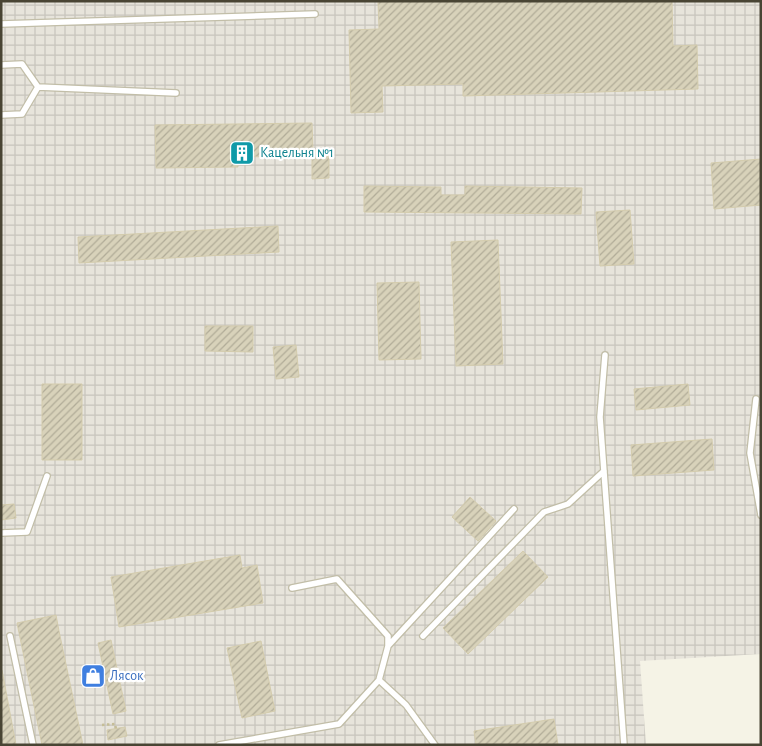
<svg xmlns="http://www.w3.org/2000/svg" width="762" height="746" viewBox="0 0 762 746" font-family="'Alegreya Sans',sans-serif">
<defs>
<pattern id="industrial-grid" width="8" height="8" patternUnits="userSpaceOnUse" patternTransform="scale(1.25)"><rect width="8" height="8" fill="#e7e4db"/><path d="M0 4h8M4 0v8" fill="none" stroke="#c8c5bd"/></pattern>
<pattern id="building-hatch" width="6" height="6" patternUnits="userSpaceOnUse" patternTransform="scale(1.25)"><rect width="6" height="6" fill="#d8d2ba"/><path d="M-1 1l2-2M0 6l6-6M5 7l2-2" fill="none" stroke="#b1ac98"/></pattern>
</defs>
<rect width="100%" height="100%" fill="#f5f3e6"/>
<path fill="url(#industrial-grid)" d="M1,1h760v653l-121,7 6,84h-645z"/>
<path fill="url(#building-hatch)" stroke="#d4ccad" d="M378,1h294l1,45 24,-1 1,44 -235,7v-12l-81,2 1,26 -32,1 -2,-83 30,-1z
M312,123l1,27h16v28l-17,1v-23l-74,1v10l-82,1 -1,-43z
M761,159v46l-47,4 -3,-46z
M364,186l77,1v8h24v-9l117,2 -1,26 -217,-2z
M630,210l4,54 -34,2 -4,-54z
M278,226l1,26 -200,11 -1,-26z
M498,240l5,124 -47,2 -5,-124z
M419,282l2,77 -42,1 -2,-77z
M205,326h48v26l-48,-1z
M296,345l3,32 -23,2 -3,-32z
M42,384h40v76h-40z
M688,384l2,21 -54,5 -2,-21z
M712,439l2,31 -81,6 -2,-31z
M470,497l26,24 -18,20 -26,-24z
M14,504l2,14 -15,2v-15z
M523,551l25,26 -80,77 -25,-26z
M240,555l2,13 15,-3 6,38 -144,24 -8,-50z
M56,615l3,16 24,114h-41l-25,-122z
M111,640l15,71 -13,3 -15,-71z
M261,641l14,70 -33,7 -15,-70z
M1,670h1l14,75h-15z
M554,719l4,26h-82l-2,-14z
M125,727l2,9 -19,4 -1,-10z"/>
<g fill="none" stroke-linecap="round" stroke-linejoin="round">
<defs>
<path id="lane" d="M1,24l314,-10
M1,65l21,-1 16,23 138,6
M1,115l21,-1 16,-27
M605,355l-5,62 24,328
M756,399l-6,54 11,62
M1,533l26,-1 20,-56
M292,588l45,-9 51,57v10
M10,636l23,109
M423,636l121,-124 24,-8 36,-33
M219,745l120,-21 40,-44
M435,745l-29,-40 -27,-25 9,-34 126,-137"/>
</defs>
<use href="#lane" stroke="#c2bea8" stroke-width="8"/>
<path stroke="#c5bd97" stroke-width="2.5" stroke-dasharray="2.5 2.5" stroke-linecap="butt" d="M102,725l13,-1 1,5"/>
<use href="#lane" stroke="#fff" stroke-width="5.5"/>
</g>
<defs>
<symbol id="building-square" viewBox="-11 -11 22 22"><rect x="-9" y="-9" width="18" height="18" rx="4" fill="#0f9aa8" stroke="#fff"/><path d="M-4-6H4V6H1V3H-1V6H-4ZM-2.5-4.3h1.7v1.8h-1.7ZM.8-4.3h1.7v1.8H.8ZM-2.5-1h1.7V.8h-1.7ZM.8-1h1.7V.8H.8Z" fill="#fff"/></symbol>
<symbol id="shop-square" viewBox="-11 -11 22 22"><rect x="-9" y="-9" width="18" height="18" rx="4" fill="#3f7fe0" stroke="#fff"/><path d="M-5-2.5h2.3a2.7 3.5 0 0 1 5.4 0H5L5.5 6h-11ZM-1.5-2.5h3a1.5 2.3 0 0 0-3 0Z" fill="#fff"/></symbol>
</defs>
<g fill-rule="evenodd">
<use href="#building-square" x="228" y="139" width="28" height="28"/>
<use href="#shop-square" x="79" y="662" width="28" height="28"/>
</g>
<g text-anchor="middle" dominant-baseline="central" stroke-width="4.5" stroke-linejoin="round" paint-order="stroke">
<g font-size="14" fill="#0d838f" stroke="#fff" text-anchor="start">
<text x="260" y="153">Кацельня №1</text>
</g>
<g font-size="14" fill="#366cbe" stroke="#fff" text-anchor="start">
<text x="110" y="676">Лясок</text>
</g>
</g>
<rect width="762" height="746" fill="none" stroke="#494534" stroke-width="5"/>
</svg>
